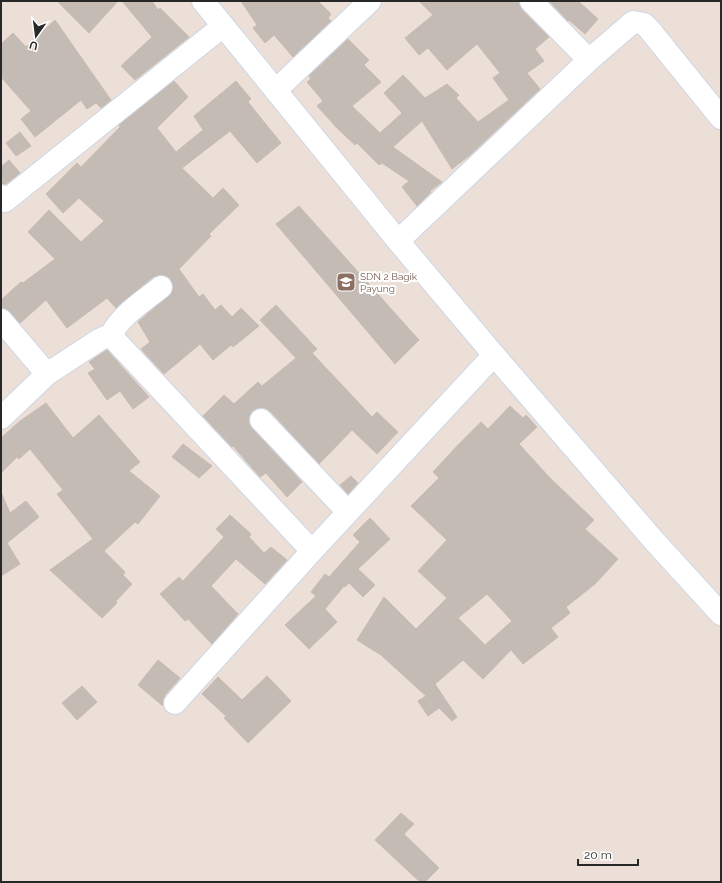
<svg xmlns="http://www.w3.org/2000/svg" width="722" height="883" viewBox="0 0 722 883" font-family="Raleway,sans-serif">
<rect width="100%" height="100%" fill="#ecdfd8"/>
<path fill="#c3bbb4" stroke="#c7bbb2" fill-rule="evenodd" d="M57,1h61l-29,32z
M122,1h30l6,9 2,-2 29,29 -54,43 -14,-14 31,-29z
M241,1h77l13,13 -3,4 3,3 -38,36 -19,-22 -9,8 -12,-15 4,-3z
M419,1h99l4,9 27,27 -14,12 9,12 -17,12 13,16 -70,66 -18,14 -30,-48 -29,26 49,35 -12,9 1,1 -14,14 -15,-19 7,-6 -27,-18 -3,2 -22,-22 -2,2 -18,-17 -20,-22 6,-5 -16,-19 4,-3 -2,-3 39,-37 21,21 -5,5 17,17 -29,24 28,27 22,-20 -18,-20 19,-18 22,23 22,-14 12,11 -3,3 22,24 31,-22 -16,-22 7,-5 -23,-29 -30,26 -19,-22 -9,7 -14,-17 28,-23z
M551,1h27l20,18 -13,15 -16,-14 -1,1 -18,-19z
M55,20l56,80 -10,8 -5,-5 -9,6 -6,-9 -46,37 -14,-18 10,-8 -30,-34v-33l12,-11 13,14z
M174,81l14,16 -31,31 19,24 27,-22 -9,-14 42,-35 15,18 -3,3 33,41 -24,20 -27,-32 -48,37 31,30 10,-10 16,17 -30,29 2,2 -32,33 20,28 4,-3 12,16 6,-5 11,12 9,-9 18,18 -26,21 -2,-2 -18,15 -13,-16 -36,30 -23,-25 9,-7 -12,-20 34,-30 1,-7 -2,-5 -5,-4 -6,-1 -7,2 -37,31 -9,-10 -40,30 -21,-28 -26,23 -10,-11 -9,-4v-8l20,-18 2,1 32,-24 -27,-27 21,-22 32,32 23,-21 -25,-23 -16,15 -17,-19 31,-31 4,4 39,-40 -1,-2z
M20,132l11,14 -15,10 -10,-13z
M9,160l11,13 -14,11h-5v-17z
M299,206l120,134 -24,24 -119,-140z
M276,305l41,44 -5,4 60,64 5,-5 21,20 -21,22 -25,-24 -33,34 -49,-53 -5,-3h-7l-5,3 -4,6v6l3,5 50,54 -15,15 -21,-24 -6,4 -27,-31 -1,1 -29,-31 21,-21 10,9 24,-22 4,4 34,-28 -36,-38z
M107,350l42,47 -16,12 -13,-18 -13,9 -19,-27 7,-4 -6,-7z
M46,403l27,35 26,-23 41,47 -11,9 31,25 -22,28 -3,-2 -31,29 21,21 -2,3 9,9 -16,17 1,2 -15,15 -52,-48 43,-31 -36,-45 6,-4 -33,-41 -11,10 -2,-2 -16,16v-35l19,-17z
M510,406l13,12 3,-3 11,12 -18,17 31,34 44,42 -9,9 33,30 -23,25 -29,23 4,6 -19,15 7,9 -35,27 -12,-14 -28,29 -20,-19 -28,24 22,33 -5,4 -13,-13 -11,8 -10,-15 8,-5 -45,-41 -24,-15 27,-43 32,32 31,-31 -29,-27 29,-31 -36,-34 28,-28 -6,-6 25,-27 23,-23 7,7zM487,594l25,27 -27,24 -27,-27z
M183,444l29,22 -13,12 -27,-21z
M351,476l7,7 -10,11 -8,-9z
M1,492l9,21 16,-12 13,16 -32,26 13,21 -19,12z
M230,515l21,19 -2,3 15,16 7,-6 16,13 -22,24 -29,-25 -25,27 27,28 -26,30 -24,-25 -3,2 -25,-27 19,-17 4,4 41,-44 -8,-8z
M370,518l20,21 -32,30 17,16 -12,12 -14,-14 -4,4 -1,-1 -19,23 12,13 -28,27 -24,-24 31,-29 -5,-4 14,-18 4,3 31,-35 -7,-7z
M158,660l22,18 -15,17 -2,5v6l-25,-21z
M267,676l24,25 -43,42 -24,-25 2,-2 -24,-22 16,-17 24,23z
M82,686l15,16 -20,18 -15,-17z
M401,813l13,11 -10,10 35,34 -14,14h-5l-45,-42z"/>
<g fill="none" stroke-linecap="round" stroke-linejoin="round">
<defs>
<path id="street" d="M531,1l58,59
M276,90l94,-89
M1,196l4,5 218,-175
M398,241l191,-181 44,-38 11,2 5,5 72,89
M1,320l46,54
M110,337c10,-22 33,-35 51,-50
M1,418l46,-44 52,-34 6,-3 8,1 199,213
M261,420l87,92
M175,703l137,-152 182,-196"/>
<path id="secondary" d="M203,1l195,240 96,114 162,188 65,71"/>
</defs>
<use href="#street" stroke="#cdd6e3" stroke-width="24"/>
<use href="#secondary" stroke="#cdd6e3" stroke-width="24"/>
<use href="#street" stroke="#fff" stroke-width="22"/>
<use href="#secondary" stroke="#fff" stroke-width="22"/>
</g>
<defs>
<symbol id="school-square" viewBox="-11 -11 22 22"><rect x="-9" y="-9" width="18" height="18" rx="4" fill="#8d6e63" stroke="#fff"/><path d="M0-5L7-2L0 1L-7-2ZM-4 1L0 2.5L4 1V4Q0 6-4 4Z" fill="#fff"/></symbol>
</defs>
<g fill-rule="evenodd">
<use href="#school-square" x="335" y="271" width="22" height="22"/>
</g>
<g text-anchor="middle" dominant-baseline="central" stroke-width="4" stroke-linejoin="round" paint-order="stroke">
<g font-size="10" fill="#785e54" stroke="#fff" text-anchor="start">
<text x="360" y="276">SDN 2 Bagik<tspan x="360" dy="12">Payung</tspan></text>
</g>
</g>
<rect width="722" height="883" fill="none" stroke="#282828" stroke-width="4"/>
<g transform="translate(36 36) rotate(194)" stroke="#ffffff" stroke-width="3" paint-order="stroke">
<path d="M0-3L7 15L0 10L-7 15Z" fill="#282828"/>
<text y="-6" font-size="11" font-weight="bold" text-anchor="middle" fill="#282828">U</text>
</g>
<path d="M578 859v6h60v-6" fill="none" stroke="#282828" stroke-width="2"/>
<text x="584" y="859" font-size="12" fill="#282828" stroke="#ffffff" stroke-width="3" paint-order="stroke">20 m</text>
</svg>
